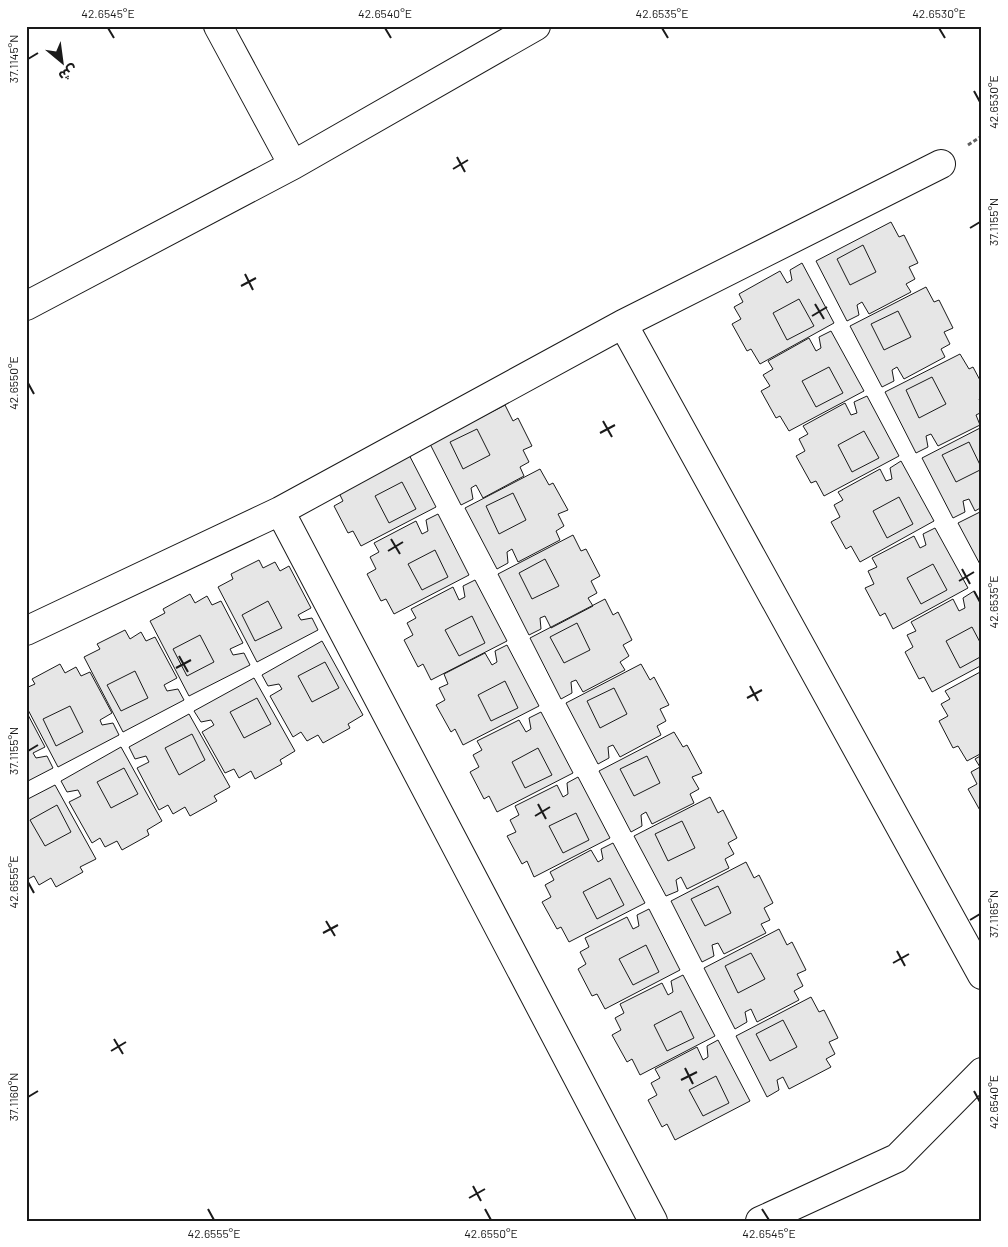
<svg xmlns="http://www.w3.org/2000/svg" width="1008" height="1247" viewBox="0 0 1008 1247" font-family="Barlow,'Noto Sans Arabic',sans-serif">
<rect width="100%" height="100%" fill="#fff"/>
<path fill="#e6e6e6" stroke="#1a1a1a" d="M891,222l8,15 5,-2 14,28 -9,4 6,12 -9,5 5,8 -42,22 -7,-12 -5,3 2,10 -12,6 -31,-60z
M863,245l13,27 -26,13 -13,-26z
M802,263l32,60 -74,41 -9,-15 -4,2 -15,-27 9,-5 -7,-12 9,-5 -4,-8 41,-23 7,12 5,-3 -2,-10z
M926,287l8,15 5,-2 14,28 -9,4 6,12 -9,5 4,8 -41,22 -7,-12 -5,3 2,11 -12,6 -32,-61z
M799,299l15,27 -27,14 -14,-27z
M898,311l13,26 -27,13 -13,-26z
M831,331l33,60 -75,40 -9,-15 -4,2 -15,-27 9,-5 -7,-11 10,-6 -5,-8 41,-23 7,13 5,-3 -2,-11z
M960,354l9,15 4,-2 9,17v13l-3,2 3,6v7l-6,3 4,10 -42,21 -7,-12 -5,2 2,11 -12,6 -31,-61z
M829,367l14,26 -27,14 -14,-26z
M932,377l14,27 -27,14 -13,-28z
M867,396l32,60 -75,40 -8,-15 -5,2 -15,-27 9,-5 -6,-12 9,-5 -5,-8 42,-23 6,12 6,-2 -3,-11z
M505,405l8,16 5,-3 14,28 -9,4 6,12 -9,5 4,9 -41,22 -7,-13 -5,3 2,11 -12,6 -31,-61z
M982,427v80l-7,4 -6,-12 -6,2 2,11 -12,6 -31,-60z
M477,429l13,26 -27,14 -13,-27z
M864,431l15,27 -27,14 -14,-27z
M969,442l13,27 -26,13 -14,-27z
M405,447l31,60 -75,39 -8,-15 -5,2 -14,-27 9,-5 -6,-12z
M901,461l33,60 -74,41 -9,-16 -5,3 -15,-27 9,-5 -6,-12 9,-5 -5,-8 42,-23 6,12 6,-2 -2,-11z
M540,469l9,16 4,-2 15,27 -10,4 6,12 -8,5 4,9 -42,22 -6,-13 -5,3 1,11 -11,6 -32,-61z
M402,482l14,27 -27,14 -14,-27z
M513,493l13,27 -27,14 -13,-28z
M899,497l14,27 -26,14 -14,-27z
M982,511v57l-24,-45z
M438,514l31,61 -75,39 -8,-15 -5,2 -14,-27 9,-5 -6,-12 9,-5 -5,-9 42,-22 6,13 6,-3 -2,-11z
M935,528l33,60 -75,41 -8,-16 -5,3 -15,-28 9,-4 -6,-13 9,-4 -5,-9 42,-22 6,12 6,-3 -3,-11z
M573,535l8,16 5,-2 14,27 -9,5 6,12 -9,5 5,8 -42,22 -6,-12 -5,2 1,11 -12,6 -31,-61z
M435,550l13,27 -26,13 -14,-26z
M545,559l14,27 -27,13 -13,-26z
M259,560l4,8 12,-6 5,9 9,-5 22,42 -13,7 3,5 11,-2 6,12 -61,32 -39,-75 15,-8 -2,-5z
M933,564l14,26 -26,14 -14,-26z
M475,580l32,61 -76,39 -8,-16 -5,3 -14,-27 9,-5 -6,-12 9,-5 -5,-9 42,-22 6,13 6,-3 -2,-11z
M974,591l8,15v59l-50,27 -8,-15 -5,2 -14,-27 8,-5 -6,-12 9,-4 -5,-9 42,-23 6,12 6,-3 -2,-10z
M190,594l5,9 12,-7 5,9 9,-4 22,42 -13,6 3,6 11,-2 6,12 -61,31 -39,-75 15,-8 -2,-4z
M605,599l8,16 5,-3 14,28 -9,5 6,11 -9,6 5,8 -42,22 -7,-12 -5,2 1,11 -11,6 -31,-61z
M268,601l14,27 -27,13 -13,-26z
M472,616l13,27 -26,13 -14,-26z
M577,623l13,27 -26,13 -14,-26z
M972,627l10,19v10l-22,12 -14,-27z
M125,630l5,9 11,-7 5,9 9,-4 22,41 -13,7 3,6 11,-2 6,11 -61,32 -39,-75 16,-8 -3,-5z
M200,635l14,27 -27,14 -14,-27z
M322,641l41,74 -15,9 2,4 -27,15 -5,-8 -11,6 -6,-9 -8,5 -23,-41 12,-7 -3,-5 -11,2 -6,-11z
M507,645l32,61 -76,39 -8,-16 -4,3 -15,-27 9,-5 -6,-12 9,-4 -4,-10 41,-21 7,12 5,-3 -2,-11z
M325,662l14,26 -27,14 -14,-26z
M60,664l5,9 11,-6 5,9 9,-4 22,41 -12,7 2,5 11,-2 6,12 -61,32 -32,-61v-18l9,-4 -3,-5z
M641,664l9,16 4,-3 15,28 -9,4 6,12 -9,5 4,9 -41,22 -7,-12 -5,2 1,11 -11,6 -32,-61z
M135,671l13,27 -27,13 -14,-26z
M982,671v82l-15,8 -9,-15 -5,2 -14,-27 9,-5 -7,-12 9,-5 -5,-8z
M254,678l41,73 -15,9 2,4 -27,15 -4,-8 -12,7 -5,-9 -9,4 -23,-41 12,-7 -3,-5 -10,2 -7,-11z
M505,681l13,27 -27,13 -13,-26z
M614,688l13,26 -27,14 -13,-27z
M257,698l14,26 -27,14 -14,-26z
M70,706l13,26 -27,14 -13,-27z
M26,711l19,36 -12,6 3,5 11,-2 6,12 -27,14z
M541,712l32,61 -76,39 -8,-16 -5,3 -14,-27 9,-5 -6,-12 9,-5 -5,-9 42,-21 7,12 5,-3 -2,-11z
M189,714l41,73 -16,9 3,5 -27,15 -5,-9 -12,7 -5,-9 -9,5 -22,-42 12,-6 -3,-6 -11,3 -6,-12z
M674,732l9,15 4,-2 15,28 -10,4 7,12 -9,5 4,9 -42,21 -6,-12 -5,3 1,11 -11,6 -32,-61z
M192,734l13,26 -26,15 -14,-27z
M121,747l41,74 -15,9 2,5 -27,15 -5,-9 -12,6 -5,-9 -8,5 -23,-41 12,-6 -3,-6 -11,2 -6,-11z
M538,748l14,27 -27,13 -13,-26z
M982,755v59l-14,-25 9,-5 -6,-12 9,-5 -5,-8z
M647,756l13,27 -26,13 -14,-27z
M124,768l14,26 -27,14 -14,-26z
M578,777l32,61 -76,39 -7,-16 -5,3 -15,-28 9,-4 -6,-12 9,-5 -4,-9 42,-21 6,12 5,-3 -1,-11z
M55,785l41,74 -16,8 3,5 -27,15 -5,-9 -12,7 -5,-9 -8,4v-80z
M710,797l8,16 5,-3 14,28 -9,5 6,11 -9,5 4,9 -42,21 -6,-12 -5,3 2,11 -12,5 -32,-60z
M57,805l14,27 -26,14 -15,-26z
M576,813l13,27 -26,13 -14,-27z
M682,821l13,27 -27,13 -13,-27z
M613,843l32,60 -76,39 -8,-15 -4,2 -15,-27 9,-5 -6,-12 9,-5 -4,-8 41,-22 7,12 5,-3 -2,-10z
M746,862l8,16 5,-3 14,28 -9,5 6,12 -9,4 5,9 -42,21 -6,-11 -6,2 2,11 -12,6 -31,-61z
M610,878l14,27 -27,14 -14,-27z
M718,886l13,27 -26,13 -14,-27z
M649,909l31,61 -75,39 -8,-15 -5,2 -14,-27 8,-5 -6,-12 9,-5 -4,-9 42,-21 6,12 6,-3 -2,-11z
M779,929l8,16 5,-3 14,28 -9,4 6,12 -9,5 5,9 -42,22 -6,-13 -6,3 2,10 -12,7 -31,-61z
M646,945l13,27 -26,13 -14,-26z
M751,953l14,26 -27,14 -13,-27z
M683,975l32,61 -75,39 -8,-16 -5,3 -15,-27 9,-5 -6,-12 9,-5 -4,-9 42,-21 6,12 5,-3 -2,-11z
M811,997l8,15 5,-2 14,28 -9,4 6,12 -9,5 5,8 -42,22 -6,-12 -6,3 2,10 -12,7 -31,-61z
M681,1011l13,27 -27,13 -13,-26z
M783,1020l14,27 -27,14 -14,-27z
M718,1040l32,61 -75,39 -8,-16 -5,3 -14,-27 9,-5 -6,-12 9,-5 -5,-9 42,-22 6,13 5,-3 -1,-11z
M716,1076l13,27 -26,13 -14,-26z"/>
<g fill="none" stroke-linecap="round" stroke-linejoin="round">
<defs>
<path id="minor" d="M218,26l75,139 243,-139
M26,306l267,-141
M623,324l359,651
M280,511l373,710
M26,631l254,-120 343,-187 318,-160
M760,1221l137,-63 85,-86"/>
</defs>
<use href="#minor" stroke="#1a1a1a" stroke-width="30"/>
<path stroke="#5f5f5f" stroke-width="3" stroke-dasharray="4 2.5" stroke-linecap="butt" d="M968,145l14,-9"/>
<use href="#minor" stroke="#fff" stroke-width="28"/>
</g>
<path fill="none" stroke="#1a1a1a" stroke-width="2" d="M108,28l6,10M385,28l6,10M662,28l6,10M939,28l6,10M28,59l10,-6M974,91l6,11M457,157l8,15M453,169l15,-9M970,228l10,-6M245,274l8,16M241,286l15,-8M815,304l9,15M812,316l15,-9M28,383l6,11M603,421l9,16M600,433l15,-8M391,539l9,15M388,551l15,-9M962,569l8,15M959,581l15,-9M974,591l6,11M179,656l9,16M176,668l15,-8M750,686l8,15M747,698l15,-8M28,751l10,-6M538,804l8,15M535,816l15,-9M28,882l6,11M970,920l10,-6M326,921l9,15M323,933l15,-8M897,951l8,15M893,963l16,-9M114,1039l9,15M111,1051l15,-9M685,1068l8,16M681,1080l16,-8M974,1091l6,11M28,1097l10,-6M473,1186l8,15M469,1198l16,-9M208,1209l6,11M485,1209l6,11M762,1209l7,11"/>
<rect width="1008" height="1247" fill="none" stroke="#ffffff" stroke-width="55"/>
<g transform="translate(62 62) rotate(151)" stroke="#ffffff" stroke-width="4" paint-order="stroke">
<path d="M0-4L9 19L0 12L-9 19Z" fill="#1a1a1a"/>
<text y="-8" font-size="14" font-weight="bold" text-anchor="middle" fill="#1a1a1a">ش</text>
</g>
<rect x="28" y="28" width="952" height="1192" fill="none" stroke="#1a1a1a" stroke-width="2"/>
<g font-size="12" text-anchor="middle" fill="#1a1a1a">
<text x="108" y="18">42.6545°E</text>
<text x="385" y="18">42.6540°E</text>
<text x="662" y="18">42.6535°E</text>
<text x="939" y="18">42.6530°E</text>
<text transform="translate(14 59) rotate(-90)" y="4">37.1145°N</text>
<text transform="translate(994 102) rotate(-90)" y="4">42.6530°E</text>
<text transform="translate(994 222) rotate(-90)" y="4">37.1155°N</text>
<text transform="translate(14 383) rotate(-90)" y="4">42.6550°E</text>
<text transform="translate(994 602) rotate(-90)" y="4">42.6535°E</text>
<text transform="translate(14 751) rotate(-90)" y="4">37.1155°N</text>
<text transform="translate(14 882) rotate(-90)" y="4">42.6555°E</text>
<text transform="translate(994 914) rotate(-90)" y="4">37.1165°N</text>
<text transform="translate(14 1097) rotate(-90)" y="4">37.1160°N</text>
<text transform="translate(994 1102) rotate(-90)" y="4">42.6540°E</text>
<text x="214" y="1238">42.6555°E</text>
<text x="491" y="1238">42.6550°E</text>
<text x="769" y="1238">42.6545°E</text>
</g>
</svg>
